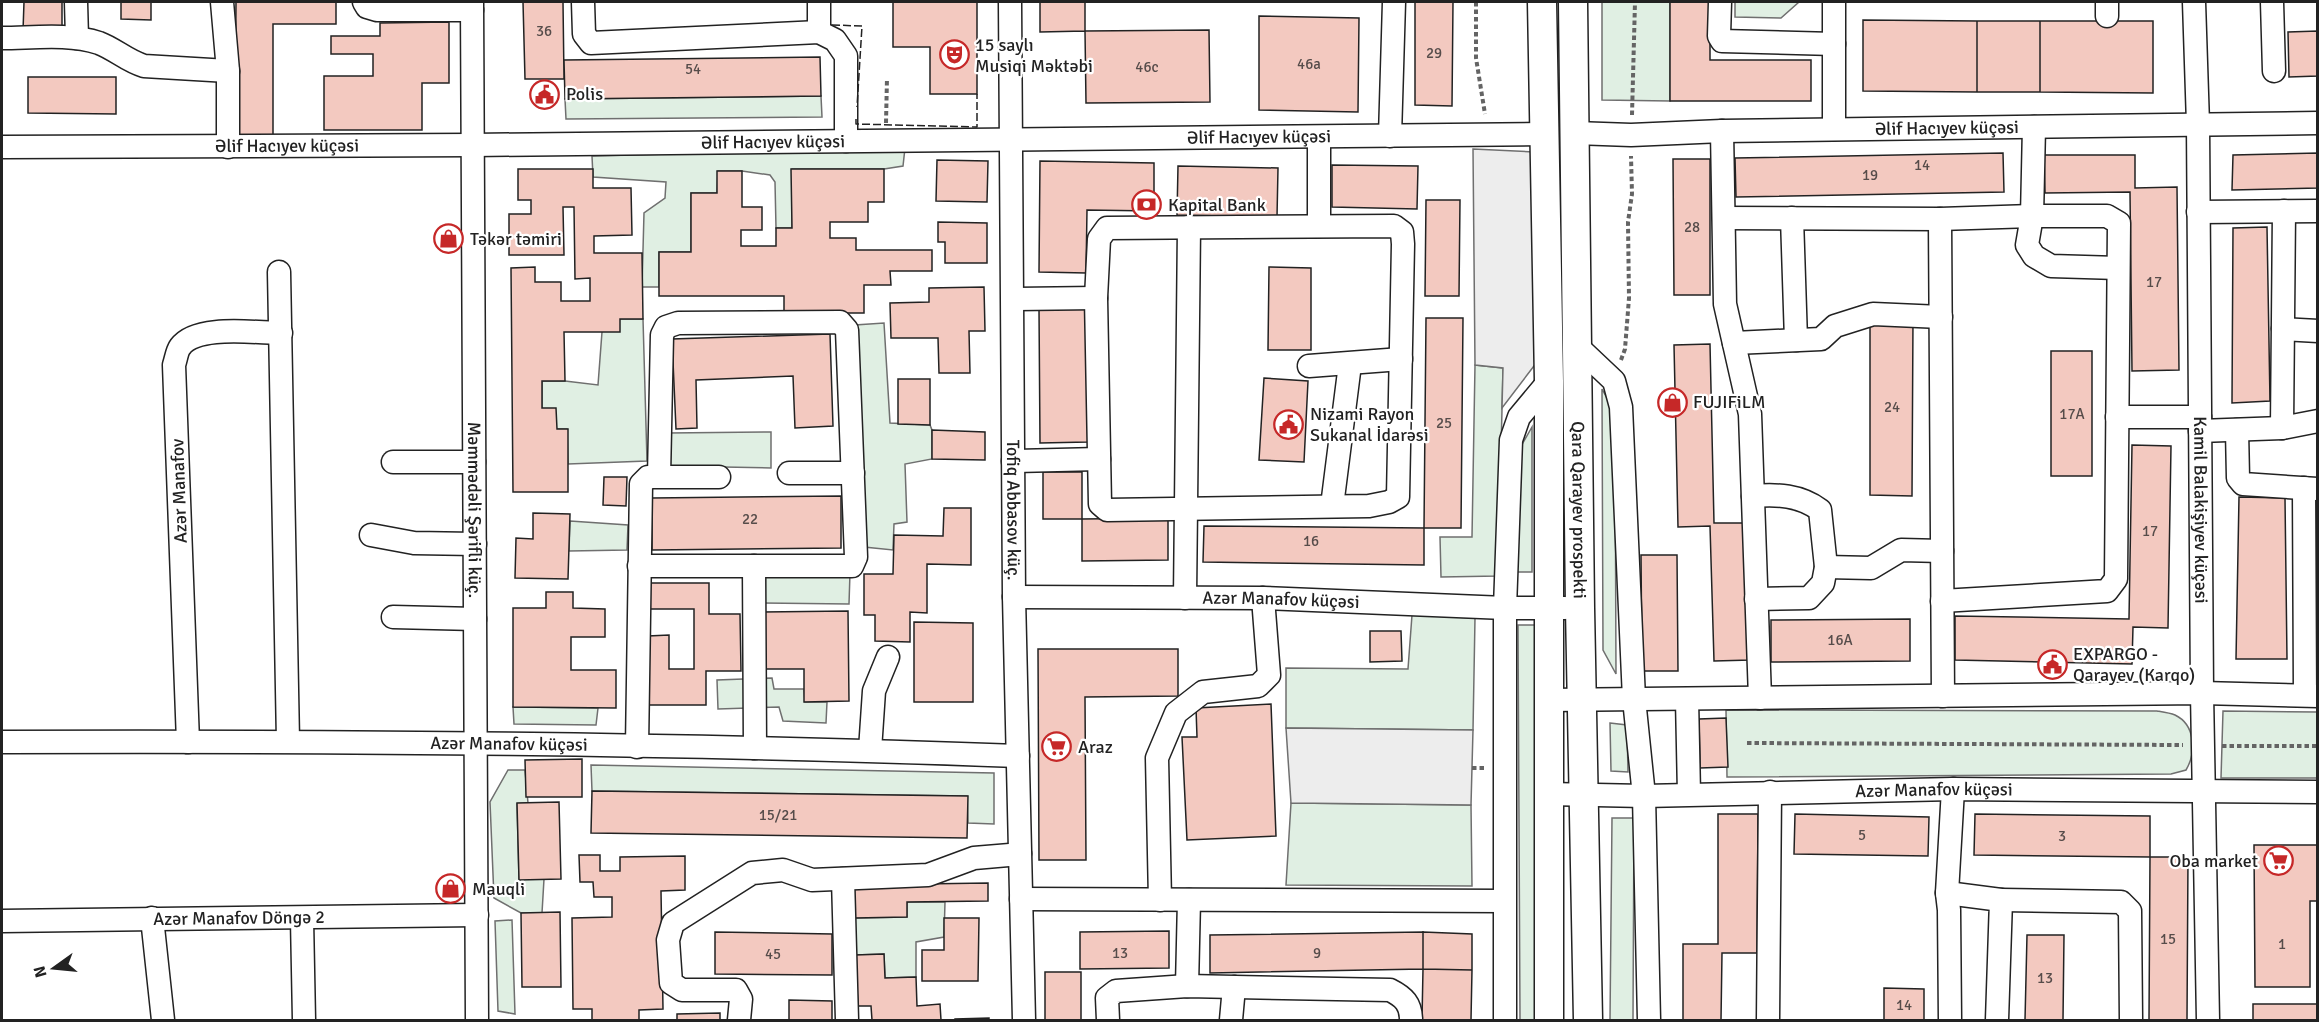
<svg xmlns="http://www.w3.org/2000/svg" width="2319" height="1022" viewBox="0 0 2319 1022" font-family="Signika,sans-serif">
<rect width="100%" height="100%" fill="#fff"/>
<path fill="#e0efe3" stroke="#6f6f6f" stroke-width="1.5" d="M1602,2h68v99l-68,-1z
M1735,2h64l-18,16 -46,-1z
M821,96l1,21 -256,2 -1,-20z
M905,148l-2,18 -19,3h-92v59h-16l-1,-46 -5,-7 -28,-4h-24l-1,22h-26v59h-32v35h-17l2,-74 21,-15 1,-16 -73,-5 -1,-21z
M620,319h23l4,142 -79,3 -1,-35h-10l-15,-21v-27h23l33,4 4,-53z
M884,323l6,100 40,2 2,5v29l-27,5 2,58 -13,2 -1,26 -29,-3 -9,-222z
M1475,365l28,3 -5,208 -57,1 -1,-40h32z
M1602,389l13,24 1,261 -13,-24z
M1532,427v145h-15l3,-124z
M771,432v36l-102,-2 -1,-33z
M570,521l58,4 -1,25 -58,1z
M850,573l-1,31 -88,-1 1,-28z
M1412,615l63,3 -2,112 -187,-2v-60l122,1z
M1518,625h26l1,395h-25z
M772,678l2,11h30l1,13h22l-1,21 -43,-2 -4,-14 -61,2 -1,-29z
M513,707l85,1 -2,17 -82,-1z
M1726,710l431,1c6,1 13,2 18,4 21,10 21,38 11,55l-15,4 -444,3z
M2223,711l94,1v66h-96z
M1610,723l17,2 1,47 -17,-1z
M591,765l403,8v51l-26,-1 -1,-27 -375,-5z
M508,770h17l3,33 -11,1 2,75h25l-2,34h-21l-27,-15 -4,-96z
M1291,803l180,2 1,81 -186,-1z
M1612,818h22l-1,202h-23z
M907,902h38l-1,35 -28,5v35l-31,1 -1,-24 -29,1 -1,-37 53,-1z
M512,920l3,94 -17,-3 -3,-90z"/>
<path fill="#ededed" stroke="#6f6f6f" stroke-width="1.5" d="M1473,149l61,3 3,210 -35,46 1,-40 -28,-3z
M1286,728l187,2 -2,75 -180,-2z"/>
<path fill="#f3c9c0" stroke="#222" stroke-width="1.5" d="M24,2h38v30l-39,-1z
M121,2h30v18l-30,-1z
M236,2h100v22h-63v116l-38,-1z
M523,2h40l1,77h-39z
M893,2h84v92h-47v-47h-37z
M1040,2h45v29l-45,1z
M1415,2h38l-1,104 -37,-1z
M1670,2h40v58h101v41h-141z
M1259,16l100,2 -1,94 -99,-2z
M1863,20l114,1v71l-114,-1z
M1977,21h63v71h-63z
M2040,21h113v72l-113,-1z
M449,22v61h-27v47h-98v-54h49v-22h-42v-18h49v-13z
M1209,30l1,72 -124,1 -1,-72z
M2318,31v45l-29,1 -1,-45z
M820,57l1,39 -256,3 -1,-39z
M28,77h88v37l-88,-1z
M2003,153l1,39 -268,5 -1,-39z
M2318,153v35l-86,2 1,-35z
M2044,155h91v33l42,-1 2,183 -47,1 -2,-179 -85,1z
M1673,159h37v136h-36z
M937,160l51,1 -1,41 -51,-1z
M1040,161l114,2v48l-67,-1 -1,63 -47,-1z
M1332,165l86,1 -1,43 -85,-2z
M1178,166l100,2 -1,49 -100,-2z
M518,169h75v19h38l1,47 -38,1v17h48l1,66h-23v13h-56l1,49h-23v27h14l1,21h11v63h-55l-2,-224 24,-1v15h26v19h29v-23l-15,1 -1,-72h-11l1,48h-55v-41h22v-14h-13z
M791,169h93v33h-16v20h-38v16h26v12h76v21h-42l1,14h-27v28h-80v-17h-125v-44h32v-59h26v-22h25v36h20v23h-21v16h35v-18h16z
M1426,200h34l-1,96h-34z
M938,222l49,1v40h-42v-21h-7z
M2267,227l3,174 -38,2 1,-175z
M1269,267l42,1v82h-43z
M984,287l1,44h-16l1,42h-31l-1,-35h-47l-1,-35 39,-1v-14z
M1039,309h49v133l-48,1z
M1426,318h37l-2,210h-37z
M1870,318h43l-1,178 -42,-1z
M830,334l3,92 -38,2 -2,-52 -97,4 1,48 -21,1 -4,-90z
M1710,344l4,179h34l3,137 -37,1 -4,-135 -32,1 -4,-182z
M2051,351h41v125h-41z
M1264,378l44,3 -4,81 -45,-2z
M898,379h32v46l-32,-1z
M932,430l53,2v28l-53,-1z
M2132,445l39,1 -3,182 -35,-1 -1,37 -177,-4v-44l174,3z
M1043,472h39v47h-39z
M604,477h23l-1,29 -23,-1z
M841,496v52l-189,2v-52z
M2239,497l46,1 2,161h-51z
M944,508h27v57l-44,-1v49l-17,-1v30l-35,-1v-26h-11v-41h29l1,-39 49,1z
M533,513l37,1 -2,65 -53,-1 1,-40 17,1z
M1168,518v42l-86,1v-42z
M1204,526l220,2v37l-221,-3z
M1641,555h36l1,116h-36z
M648,583h61v31h31l1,57h-35v34h-58v-69l21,-1v34h25v-60h-46z
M546,592h27v16l32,1v28h-34v33h45v38l-103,-1v-99h33z
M848,611l1,90 -45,1v-33h-42v-57z
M1910,619v42l-139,1v-42z
M914,622l59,1v79h-59z
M1370,631h31l1,30 -32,1z
M1038,649h140v47l-93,1 1,163h-47z
M1271,704l5,132 -89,4 -5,-103h15l-1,-29z
M1726,718l2,49 -28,1 -1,-49z
M582,759v38h-56l-1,-37z
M592,791l376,5 -1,42 -376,-5z
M559,802l2,77 -42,1 -2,-77z
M1718,814h40l-1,139h-35l-1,67h-38v-76h35z
M1795,814l134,3 -1,39 -134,-2z
M1975,814l175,2v41l-176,-2z
M2254,845h64v56h-8v86h-55z
M579,855h21v16h20v-14l65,-1v34l-24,1 2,118 -24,1v10h-47v-11h-19l-1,-91 40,-1v-20h-18l-1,-15h-13z
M2150,857h38l-1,163h-38z
M988,883v18l-81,1v15l-53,1 -1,-33z
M560,912l1,75h-39l-1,-74z
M944,918h35l-1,63h-56v-31h22z
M1169,931v37l-89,1v-37z
M715,932l117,2v41l-117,-1z
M1423,932l49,2v36l-49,-1z
M1423,932v37l-213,4v-38z
M2027,935h37l-1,85h-38z
M884,954l1,24 31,-1 1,29 23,-2 1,16h-69l-1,-14h-13l-3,-51z
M1423,969l49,1 -1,50h-49z
M1045,972h36v48h-36z
M1884,988l40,1v31h-40z
M789,1000l43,1v19h-43z
M2253,1004h65v16h-65z
M720,1013v7h-43v-6z
M989,1018v2h-34v-1z"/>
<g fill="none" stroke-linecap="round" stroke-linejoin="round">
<defs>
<g id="minor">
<path d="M76,2l1,36"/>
<path d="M222,2l6,69v76"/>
<path d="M364,2l3,5 10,3h95"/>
<path id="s1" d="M472,2l5,1018"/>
<path d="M583,2l1,32 7,9 228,-11 16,8 11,16v85"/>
<path d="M819,2v30"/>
<path id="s2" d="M1010,2l4,595 10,423"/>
<path d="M1720,2l-1,34 3,5 112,3"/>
<path d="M1834,2v127"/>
<path d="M2107,2v14"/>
<path id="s3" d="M2194,2l4,122 4,569 6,327"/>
<path d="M2272,2l2,69"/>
<path d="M2,38c30,0 67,-5 97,5 16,6 28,18 45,23l84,5"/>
<path d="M1722,131l3,173 25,110 10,284"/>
<path id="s4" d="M1575,133l56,2 91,-4 596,-8"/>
<path d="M1390,136l4,-134"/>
<path d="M1319,137v89"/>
<path id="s5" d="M2,147l471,-2 1071,-11"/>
<path d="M2198,212l120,-1"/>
<path d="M1724,218l216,1 92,-3 -5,29 7,11 17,10 67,2"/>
<path d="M1792,218l4,122"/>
<path d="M1940,219l3,477"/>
<path d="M1394,226l8,6 1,12 -5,253 -9,5 -20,4 -262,4 -7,-6 -4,-206 3,-59 8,-11z"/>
<path d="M279,272l9,469"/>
<path d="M1013,299l83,-1"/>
<path d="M2283,329l35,2"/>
<path d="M1734,343l87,-4 14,-13 38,-12 68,3"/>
<path d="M1578,347l36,34 7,26 13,292 10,97 5,224"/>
<path d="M1309,366l92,-7"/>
<path d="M2117,417h83"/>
<path d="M2282,428l2,-217"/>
<path d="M2237,430l1,48 5,6 74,5"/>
<path d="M2200,431l82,-3 36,-7"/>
<path d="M1013,461l86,-2"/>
<path d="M393,462h81"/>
<path d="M789,473h64"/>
<path d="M2304,488l1,207"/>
<path d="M1753,496c24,-2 47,-1 67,14l6,57 -3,16 -14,15 -53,1"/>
<path d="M1332,506l18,-142"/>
<path d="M371,535l43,8 61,1"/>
<path d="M639,566h213l4,-9 -9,-227 -7,-8 -162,1 -12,4 -4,8 -3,141"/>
<path d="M754,566l1,182"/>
<path d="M1826,567l45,1 30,-18 41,1"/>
<path id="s6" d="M1014,597l249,1 242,10h60"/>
<path d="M1185,598l4,-371"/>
<path d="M1942,601l165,-10 9,-12 3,-356 -12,-7h-75l2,-89"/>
<path d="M393,617l82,2"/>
<path d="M1687,699l2,95"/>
<path d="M1549,700l653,-7 116,3"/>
<path id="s7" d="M2,742c338,-1 677,1 1016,14"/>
<path d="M188,742l-14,-377c2,-6 3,-14 6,-18 16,-23 76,-14 101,-14"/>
<path d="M637,747l4,-263 7,-7h71"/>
<path d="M870,750l4,-59 14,-34"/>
<path id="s8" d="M1548,794l96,2 309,-7 365,3"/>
<path d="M843,879l4,141"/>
<path d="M1947,893l54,7 -4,120"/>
<path d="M1021,899l483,2"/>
<path d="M1160,900l-3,-142 19,-45 27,-21 55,-6 11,-11 -6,-77"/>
<path d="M2001,900l120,2 9,9 1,109"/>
<path d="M152,918l11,102"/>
<path d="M302,919l2,101"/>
<path id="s9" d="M2,921l475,-6"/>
<path d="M1187,986l2,-86"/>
<path d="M739,1020l2,-21 -5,-9h-54l-11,-7 -3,-43 5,-17 79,-50 31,-3 29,10 116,-5 46,-17 46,-4"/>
<path d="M1108,1020l-1,-22 9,-7 71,-5 203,4c14,7 21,14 21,30"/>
<path d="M1231,1020l3,-33"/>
<path d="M1505,1020v-412l6,-168 8,-23 30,-36"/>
<path d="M1768,1020l2,-228"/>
<path d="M1950,1020l-1,-110 -2,-17 6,-104"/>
</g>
<g id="major">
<path d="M1542,2l7,379v639"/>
<path id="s10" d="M1573,2l7,606 8,412"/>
</g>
</defs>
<use href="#minor" stroke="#222" stroke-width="25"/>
<use href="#major" stroke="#222" stroke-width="31"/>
<path stroke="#646464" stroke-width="4" stroke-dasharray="4.5 3" stroke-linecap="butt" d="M1476,2v56l9,56
M1632,115l3,-113
M886,123l1,-45
M1621,360l4,-11 4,-51 -1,-76 4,-28 -1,-38
M1747,743l436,2
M2222,746h96
M1472,768h14"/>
<use href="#minor" stroke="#fff" stroke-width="22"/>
<use href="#major" stroke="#fff" stroke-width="28"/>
<path stroke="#222" stroke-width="1.5" stroke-dasharray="8 3" stroke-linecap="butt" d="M832,25l30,1 -5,81
M856,119v5l121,3v-33"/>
</g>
<defs>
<symbol id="theatre-ring" viewBox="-11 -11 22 22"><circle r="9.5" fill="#fff" stroke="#c62828" stroke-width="1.5"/><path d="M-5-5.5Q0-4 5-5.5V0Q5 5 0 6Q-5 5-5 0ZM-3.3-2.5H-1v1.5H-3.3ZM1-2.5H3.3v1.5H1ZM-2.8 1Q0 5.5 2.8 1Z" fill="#c62828"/></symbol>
<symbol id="civic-ring" viewBox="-11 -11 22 22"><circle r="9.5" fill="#fff" stroke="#c62828" stroke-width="1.5"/><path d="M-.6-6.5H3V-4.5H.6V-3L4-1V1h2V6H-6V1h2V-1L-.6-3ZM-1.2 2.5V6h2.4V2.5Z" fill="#c62828"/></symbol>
<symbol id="bank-ring" viewBox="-11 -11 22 22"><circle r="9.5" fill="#fff" stroke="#c62828" stroke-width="1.5"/><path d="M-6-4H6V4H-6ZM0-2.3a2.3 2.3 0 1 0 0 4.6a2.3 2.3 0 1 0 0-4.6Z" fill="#c62828"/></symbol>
<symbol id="shop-ring" viewBox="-11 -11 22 22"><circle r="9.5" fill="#fff" stroke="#c62828" stroke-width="1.5"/><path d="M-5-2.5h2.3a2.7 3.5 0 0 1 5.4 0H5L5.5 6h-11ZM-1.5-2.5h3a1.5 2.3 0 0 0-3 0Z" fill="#c62828"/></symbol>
<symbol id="supermarket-ring" viewBox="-11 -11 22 22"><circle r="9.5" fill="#fff" stroke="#c62828" stroke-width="1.5"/><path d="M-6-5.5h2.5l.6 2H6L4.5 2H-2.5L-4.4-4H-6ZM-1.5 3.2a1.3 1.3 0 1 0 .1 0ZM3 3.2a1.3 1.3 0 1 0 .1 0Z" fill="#c62828"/></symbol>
</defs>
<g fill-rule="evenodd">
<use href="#theatre-ring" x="938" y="38" width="33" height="33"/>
<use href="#civic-ring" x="528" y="78" width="33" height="33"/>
<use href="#bank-ring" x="1130" y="188" width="33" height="33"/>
<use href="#shop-ring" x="432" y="222" width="33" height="33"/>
<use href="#shop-ring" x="1656" y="386" width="33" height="33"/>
<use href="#civic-ring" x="1272" y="408" width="33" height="33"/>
<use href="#civic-ring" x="2036" y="648" width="33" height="33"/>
<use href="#supermarket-ring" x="1040" y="730" width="33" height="33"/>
<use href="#supermarket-ring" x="2262" y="844" width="33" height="33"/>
<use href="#shop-ring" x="434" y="872" width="33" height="33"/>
</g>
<g text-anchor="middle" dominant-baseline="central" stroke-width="4.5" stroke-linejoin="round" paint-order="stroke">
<g font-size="15" fill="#564c4a">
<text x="544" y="31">36</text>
<text x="1434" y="53">29</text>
<text x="1309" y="64">46a</text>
<text x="1147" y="67">46c</text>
<text x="693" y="69">54</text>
<text x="1922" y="165">14</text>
<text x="1870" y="175">19</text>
<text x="1692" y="227">28</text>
<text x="2154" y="282">17</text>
<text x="1892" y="407">24</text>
<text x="2072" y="414">17A</text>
<text x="1444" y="423">25</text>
<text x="750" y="519">22</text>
<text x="2150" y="531">17</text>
<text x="1311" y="541">16</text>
<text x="1840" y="640">16A</text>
<text x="778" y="815">15/21</text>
<text x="1862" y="835">5</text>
<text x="2062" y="836">3</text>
<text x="2168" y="939">15</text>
<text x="2282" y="944">1</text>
<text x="1120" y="953">13</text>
<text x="1317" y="953">9</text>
<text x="773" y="954">45</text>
<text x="2045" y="978">13</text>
<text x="1904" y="1005">14</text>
</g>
<g font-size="18" fill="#222" stroke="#fff" text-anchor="start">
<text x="975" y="45">15 saylı<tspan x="975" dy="21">Musiqi Məktəbi</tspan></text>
<text x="566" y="94">Polis</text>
<text x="1168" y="205">Kapital Bank</text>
<text x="470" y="239">Təkər təmiri</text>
<text x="1693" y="402">FUJIFiLM</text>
<text x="1310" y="414">Nizami Rayon<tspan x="1310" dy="21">Sukanal İdarəsi</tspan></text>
<text x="2073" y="654">EXPARGO -<tspan x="2073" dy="21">Qarayev (Karqo)</tspan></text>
<text x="1078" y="747">Araz</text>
<text x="2258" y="861" text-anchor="end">Oba market</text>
<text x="472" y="889">Mauqli</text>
</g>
<g font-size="18" fill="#222" stroke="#fff">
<text stroke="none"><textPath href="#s4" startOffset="372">Əlif Hacıyev küçəsi</textPath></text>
<text stroke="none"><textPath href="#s5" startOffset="1257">Əlif Hacıyev küçəsi</textPath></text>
<text stroke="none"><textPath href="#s5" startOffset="771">Əlif Hacıyev küçəsi</textPath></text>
<text stroke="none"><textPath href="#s5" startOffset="285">Əlif Hacıyev küçəsi</textPath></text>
<text transform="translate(179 491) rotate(-92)">Azər Manafov</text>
<text stroke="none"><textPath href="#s1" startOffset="508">Məmmədəli Şərifli küç.</textPath></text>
<text stroke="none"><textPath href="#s2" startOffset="508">Tofiq Abbasov küç.</textPath></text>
<text stroke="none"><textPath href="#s10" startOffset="508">Qara Qarayev prospekti</textPath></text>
<text stroke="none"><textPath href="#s3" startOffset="508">Kamil Balakişiyev küçəsi</textPath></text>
<text stroke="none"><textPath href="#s6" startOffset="267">Azər Manafov küçəsi</textPath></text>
<text stroke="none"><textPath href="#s7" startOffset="507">Azər Manafov küçəsi</textPath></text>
<text stroke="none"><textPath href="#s8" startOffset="386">Azər Manafov küçəsi</textPath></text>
<text stroke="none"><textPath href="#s9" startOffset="237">Azər Manafov Döngə 2</textPath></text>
</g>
</g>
<rect width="2319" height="1022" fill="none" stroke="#222222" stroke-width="6"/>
<g transform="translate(54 968) rotate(255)" stroke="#ffffff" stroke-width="4.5" paint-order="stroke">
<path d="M0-4.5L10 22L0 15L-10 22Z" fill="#222222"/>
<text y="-9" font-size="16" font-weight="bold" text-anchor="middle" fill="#222222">N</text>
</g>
</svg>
